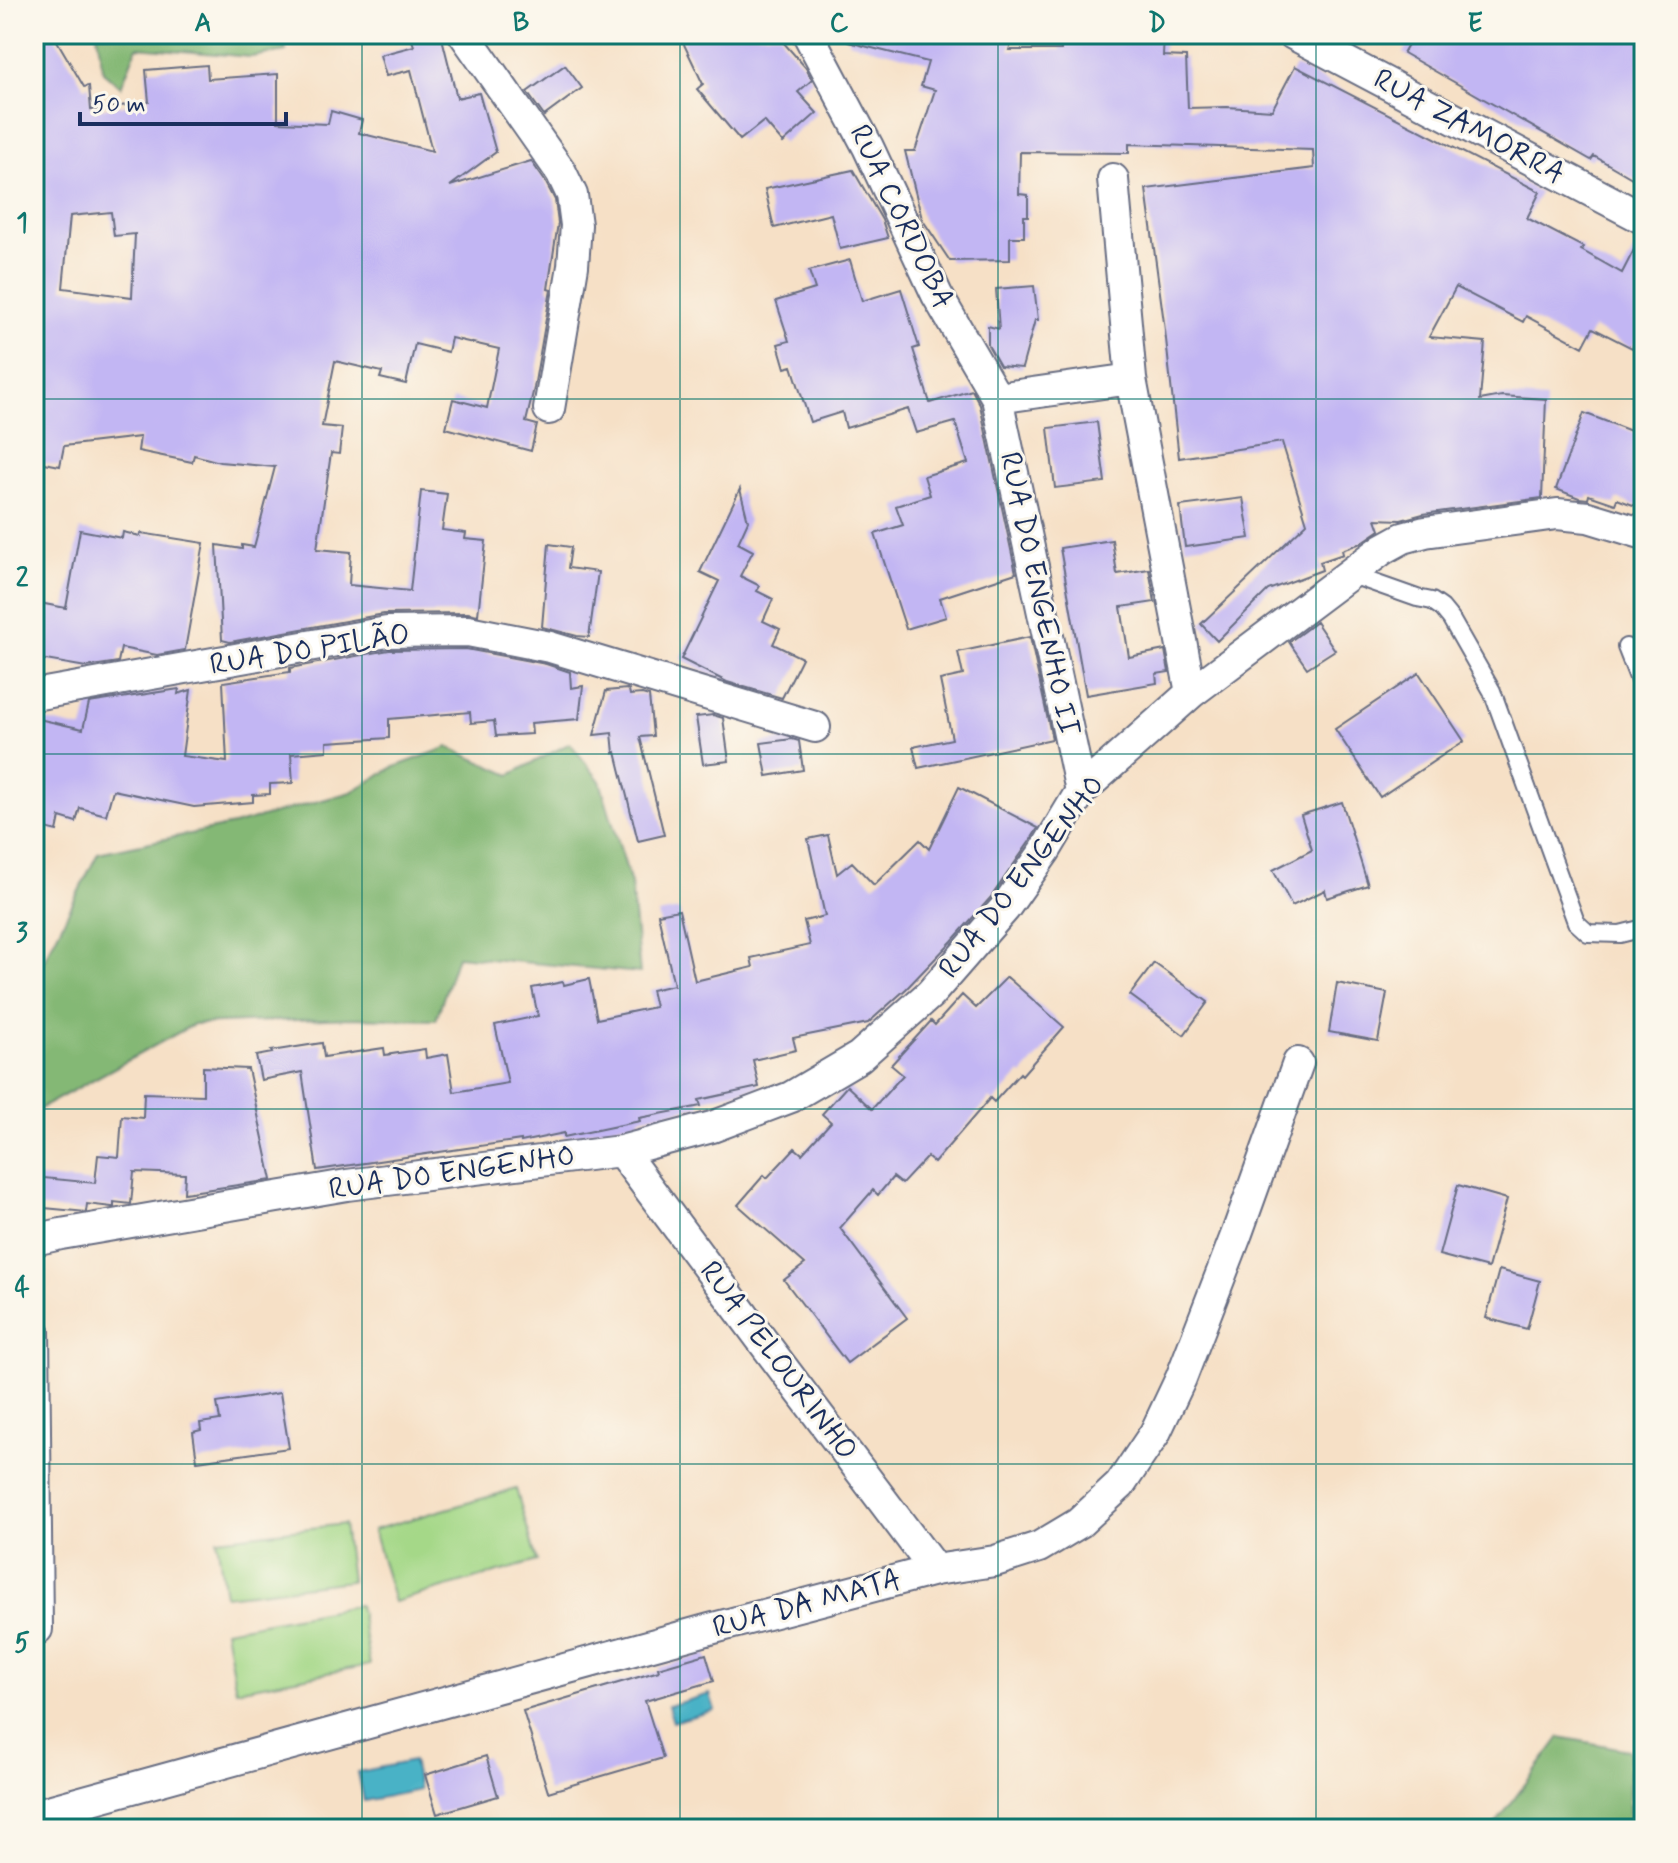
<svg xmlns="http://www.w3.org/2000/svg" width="1678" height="1863" viewBox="0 0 1678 1863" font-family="Mynerve,sans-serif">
<rect width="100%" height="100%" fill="#fbf7ec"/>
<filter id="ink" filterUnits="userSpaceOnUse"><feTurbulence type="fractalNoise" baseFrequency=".0125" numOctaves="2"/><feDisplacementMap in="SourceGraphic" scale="16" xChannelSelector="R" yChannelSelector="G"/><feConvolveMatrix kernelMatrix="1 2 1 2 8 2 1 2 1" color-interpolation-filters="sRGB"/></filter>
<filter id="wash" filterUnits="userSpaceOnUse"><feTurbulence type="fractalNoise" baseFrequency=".006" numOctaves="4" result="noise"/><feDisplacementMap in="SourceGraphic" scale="32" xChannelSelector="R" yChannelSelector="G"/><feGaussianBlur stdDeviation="1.8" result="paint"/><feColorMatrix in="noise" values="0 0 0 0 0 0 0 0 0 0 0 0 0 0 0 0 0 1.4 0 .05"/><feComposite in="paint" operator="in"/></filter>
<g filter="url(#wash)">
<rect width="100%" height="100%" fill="#f6e0c6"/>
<path fill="#a5d888" stroke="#608473" stroke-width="2" d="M516,1489l21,72 -143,41 -21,-72z
M344,1524l7,57 -126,15 -8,-57z
M359,1605l11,60 -134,25 -11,-60z"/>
<path fill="#84b874" stroke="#507469" stroke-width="2" d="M97,34h185l4,17 -35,6 -114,-10 -16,40 -18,-15z
M570,743l30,38 31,103 9,89 -183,-17 -21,64 -84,-2 -158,6 -160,88v-132l64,-127 135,-28 118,-33 41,-24 56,-21 62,28z
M1560,1737l69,13v79h-137z"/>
<path fill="#48b2c6" stroke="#327092" stroke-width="2" d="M710,1694l5,16 -42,12 -5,-16z
M413,1761l6,29 -55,11 -6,-29z"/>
<g id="blocks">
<path fill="#c2b6f3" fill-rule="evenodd" d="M34,34h19l31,53 5,-1 2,24 58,-8 -3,-32 61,-5 1,14 70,-5v48l50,2 3,-13 31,9 -3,13 73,18 -21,-81 -25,6 -6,-21 34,-9 -4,-12h31l16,64 22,-5 17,59 -46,34 81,-25 14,20 10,19 3,23 -10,66 3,1 -17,98 -8,34 11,3 -6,26 -85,-23 7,-29 34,9 12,-59 -48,-11 -3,14 -33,-8 -9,40 -26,-6 2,-6 -47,-11 -13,65 20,2 -3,26 -8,-1 -14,96 34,3 -2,33 61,6 11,-100 26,3 -5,36 24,3 -1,6 21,2 -8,74 -10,-2 -84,1 -154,28 -8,-2 -5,-95 25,4v-4l12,2 21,-80 -55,-5 -26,-7 -2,7 -54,-11 2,-14 -76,9 -4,20 -26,-5zM111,212l3,24 21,-2 -3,63 -69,-9 7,-72z
M679,34h102l2,8 23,26 6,12 -14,12 19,21 -34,30 -19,-22 -24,19 -43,-51 6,-5z
M849,34h61l25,6 2,-6h77l-5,16h52v-16h103l-1,22 23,1 2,51 39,-1 45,3 23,-44 245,126 -13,26 56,29 -2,3 41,23 19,-37 3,1v89l-12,22 -39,-20 -10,19 -57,-31 -3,6 -67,-35 -27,50 56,5 -5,58 22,-4 44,3 -4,99 -119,16 -22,6 -25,-1 4,11 -19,13 -19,7 1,4 -23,8 2,8 -54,20 -51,51 -16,-17 106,-101 -25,-81 -103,16 -14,-128 -19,-141 168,-21 -1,-18 -184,-6v9l-109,-1 -1,42 9,1v21h-4v21h-14v23l-60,1 -28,-42 -17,-68h10l20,-61 -14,-4 7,-24 -80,-20z
M1414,34h230v151l-50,-29 -3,4 -188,-107z
M565,65l17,23 -38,28 -17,-24z
M853,170l29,50 6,18 -48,11 -9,-35 -57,14 -9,-39z
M850,260l12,41 39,-12 18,58 -6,2 17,54 42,-13 8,15 36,168 -76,25 6,19 -40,12 -31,-95 28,-9 -7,-19 34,-11 -6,-19 44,-13 -13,-41 -39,11 -8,-24 -62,19 -4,-16 -32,10 -18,-56 -7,2 -7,-24 11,-3 -13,-40 39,-12 -6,-18z
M1034,286l4,34h-3l-13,48 -22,-2 -12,-21v-19l11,3 -3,-40z
M1584,413l60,23v73l-27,-10 -2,5 -26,-9 -1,4 -9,-1 -23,-9z
M1097,422l8,60 -50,6 -7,-60z
M740,489l8,32 -10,22 15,8 -13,25 20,10 -3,5 16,8 -10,22 17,8 -7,15 29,14 -20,40 -55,-16 -46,-23 38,-78 -19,-9z
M1243,498l7,40 -65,9 -5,-41z
M80,530l42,8 1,-6 17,4 1,-3 63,10 -19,107 -28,5 -36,-7 -3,14 -32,5 -52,-9v-56l32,6z
M1112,540l5,34 32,-5 6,33 -34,5 8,50 36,-7 4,22 -13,2 1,9 -71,12 -26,-147z
M549,544l22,3 -3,21 30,4 -9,65 -12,-1 -35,-9z
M1316,622l19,28 -28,18 -18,-26z
M1030,637l22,102 -134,29 -5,-21 39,-8 -12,-59 23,-5 -5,-23z
M466,649l80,15 24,8 1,16 12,-2 -4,33 -48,4 1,11 -36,2 -2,-15 -23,2 -1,-11 -81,7v19l-62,4v9l-36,3 2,29 -23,1v10l-17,1v7l-59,5 -81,-17 -7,25 -26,-7 -4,14 -16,-5 -3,14 -23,-6v-107l49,11 6,-26 90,-14 -1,5 13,-4 -9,66 45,6 -4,-80 67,-10v-4l99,-18z
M1419,673l45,68 -84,56 -45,-68z
M627,689l2,1 1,5 12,-1 7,2 4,40 -13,1 24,98 -26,6 -22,-89 -2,1 -2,-20 -18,2 12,-44z
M713,715l10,3 6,43 -26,3 -7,-47z
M792,739l7,2 4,29 -36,6 -6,-33z
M959,787l79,41 -8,13 -39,56 -39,44 -46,48 -38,34 -75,15 3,12 -43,10 6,27 -60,13 2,6 -62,12 1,3 -76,16v-4l-43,9v-2l-204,30 -15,-98 -41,8 -5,-24 16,-3 -1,-2 51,-8 2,14 60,-9 1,7 40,-6 1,9 22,-4 6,38 54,-9 -13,-58 43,-9 -6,-28 31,-6 1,3 25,-6 8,40 58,-12 -4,-17 23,-5 -16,-71 21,-4 16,71 58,-14 -2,-9 59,-13 -6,-24 21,-5 -17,-77 20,-4 9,39 15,-12 22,23 46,-45 9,9z
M1342,802l26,83 -41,13 -2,-8 -33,16 -19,-36 39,-20 -11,-35z
M1154,963l54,39 -24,33 -54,-40z
M1007,977l57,50 -42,48 -2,-2 -26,29 -4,-4 -56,65 -7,-6 -25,27 -9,-7 -15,18 -5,-5 -33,38 67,90 -60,45 -63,-83 21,-16 -67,-59 26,-30 3,3 28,-30 7,6 29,-32 -9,-8 25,-28 25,23 31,-34 -12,-10 40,-44 4,4 27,-30 14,13z
M1337,983l50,10 -9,48 -49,-9z
M203,1067l45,2 24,111 -88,13 1,-19 -51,-2 -3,32 -17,-2v5h-2l-25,-3 -1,8 -52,-5v-30l61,6 3,-28 21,2 3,-41 21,2 1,-25 59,2z
M1458,1185l49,14 -19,69 -49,-13z
M1499,1270l41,11 -13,48 -41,-11z
M280,1393l9,55 -92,13 -4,-29 8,-2 -1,-7 20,-3 -3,-17z
M706,1654l8,27 -69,20 18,57 -115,34 -25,-81 136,-40 -1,-3z
M486,1756l12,40 -61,18 -12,-39z"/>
</g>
</g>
<g filter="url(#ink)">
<use href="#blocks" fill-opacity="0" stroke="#686d82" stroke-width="2"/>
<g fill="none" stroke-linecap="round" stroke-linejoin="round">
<defs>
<path id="service" d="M1349,574l68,24 15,3 10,7 9,11 41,72 84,231 12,11 32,1 24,-6
M1626,647l18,46"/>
<path id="minor" d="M464,34l97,138 11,23 4,30 -3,41 -24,143
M808,34l60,113 69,148 60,103 84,393
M1293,34l351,185
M1113,179l18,200 60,314
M997,398l134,-19
M34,695l353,-63 81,-1 82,16 265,80
M621,1151l146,196 168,223
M34,1240l27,-6 286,-49 274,-34 91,-24 79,-30 68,-40 71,-63 75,-86 40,-57 36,-60 110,-98 192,-144 20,-11 22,-6 132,-18 31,3 56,17
M34,1331l3,298 -3,2
M34,1815l676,-186 225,-59 60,-9 44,-14 40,-24 41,-38 35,-52 26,-55 56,-145 61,-170"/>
</defs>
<use href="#service" stroke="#686d82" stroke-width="20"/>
<use href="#minor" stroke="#686d82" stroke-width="34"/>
<use href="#service" stroke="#fff" stroke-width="16"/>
<use href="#minor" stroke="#fff" stroke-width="30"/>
</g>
</g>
<path fill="none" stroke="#0f766e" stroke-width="2" stroke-opacity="0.55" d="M362,34v1795M680,34v1795M998,34v1795M1316,34v1795M34,399h1610M34,754h1610M34,1109h1610M34,1464h1610"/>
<g text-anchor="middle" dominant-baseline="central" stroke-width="6" stroke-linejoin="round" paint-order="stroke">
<g font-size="30" fill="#1b2f5e" stroke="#fbf7ec">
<text transform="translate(1469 127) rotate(28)">RUA ZAMORRA</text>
<text transform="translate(901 217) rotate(64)">RUA CORDOBA</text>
<text transform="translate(1039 594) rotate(78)">RUA DO ENGENHO II</text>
<text transform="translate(310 650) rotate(-9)">RUA DO PILÃO</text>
<text transform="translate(1022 877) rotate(-52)">RUA DO ENGENHO</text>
<text transform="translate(452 1173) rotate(-8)">RUA DO ENGENHO</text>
<text transform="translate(778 1361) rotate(53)">RUA PELOURINHO</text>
<text transform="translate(807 1604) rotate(-15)">RUA DA MATA</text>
</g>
</g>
<rect width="1678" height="1863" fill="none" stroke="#fbf7ec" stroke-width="88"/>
<path d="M80 112v12h206v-12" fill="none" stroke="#1b2f5e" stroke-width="4"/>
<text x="92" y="112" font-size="24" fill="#1b2f5e" stroke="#fbf7ec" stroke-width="6" paint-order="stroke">50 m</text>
<rect x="44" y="44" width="1590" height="1775" fill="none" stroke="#0f766e" stroke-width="3"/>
<g font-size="26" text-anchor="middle" font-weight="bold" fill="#0f766e">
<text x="203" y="31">A</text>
<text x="521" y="31">B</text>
<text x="839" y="31">C</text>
<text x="1157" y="31">D</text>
<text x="1475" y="31">E</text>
<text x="22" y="231">1</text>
<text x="22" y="586">2</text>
<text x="22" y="941">3</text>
<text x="22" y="1296">4</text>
<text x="22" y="1651">5</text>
</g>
</svg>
